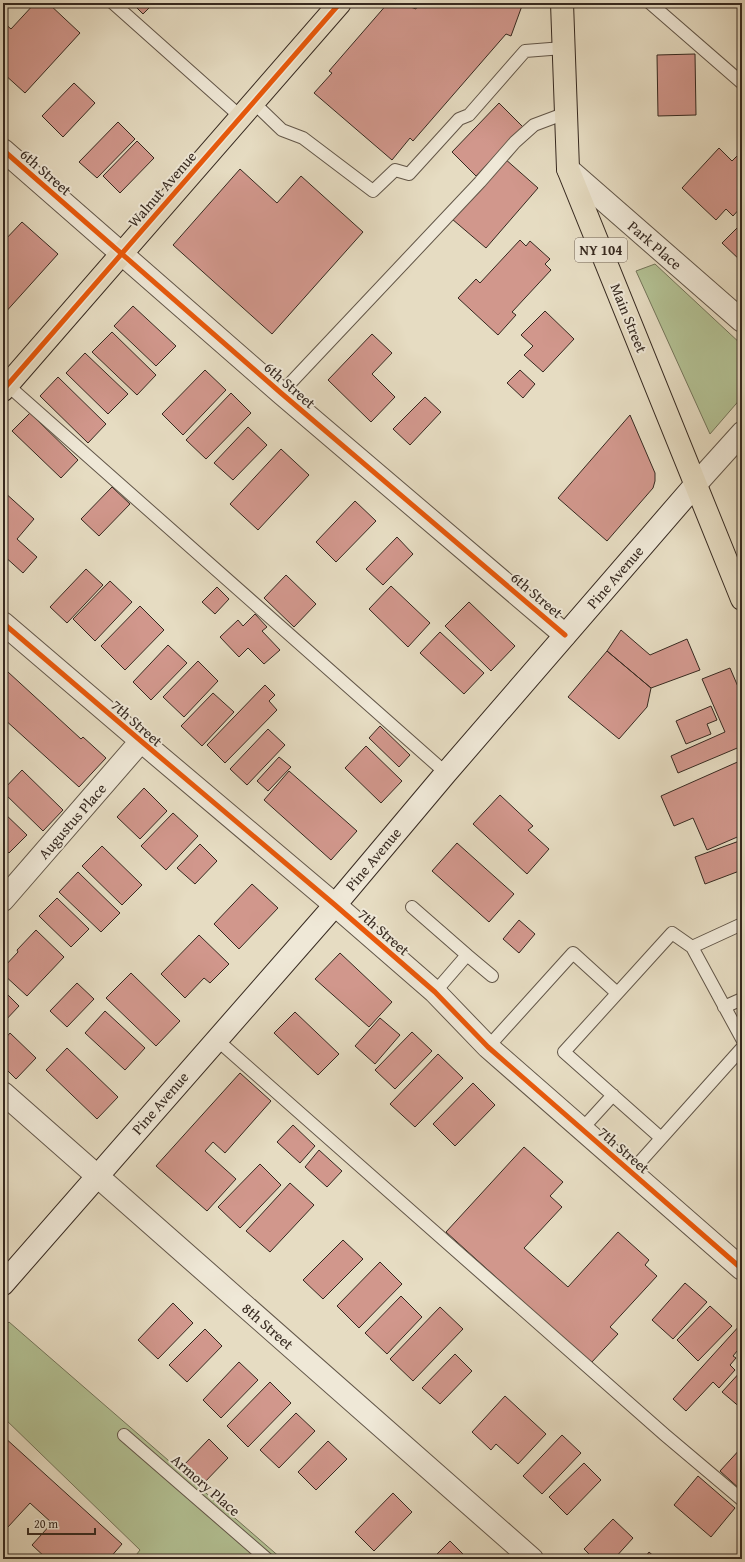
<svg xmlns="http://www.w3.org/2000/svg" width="745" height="1562" viewBox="0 0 745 1562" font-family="'Gentium Book Plus',serif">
<rect width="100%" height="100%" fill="#e6dcc2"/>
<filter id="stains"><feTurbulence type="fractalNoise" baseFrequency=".005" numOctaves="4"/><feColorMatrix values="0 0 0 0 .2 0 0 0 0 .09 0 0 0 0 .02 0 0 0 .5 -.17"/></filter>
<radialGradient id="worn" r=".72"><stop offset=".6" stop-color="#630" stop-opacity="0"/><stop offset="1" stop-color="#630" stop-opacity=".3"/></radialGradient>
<path fill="#b3c194" stroke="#74755a" d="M655,264l87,81v52l-32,37 -74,-163z
M9,1322l273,237h-149l7,-9 -137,-133v-89z"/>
<path fill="#d1978c" stroke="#362920" d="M35,3h13l32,30 -55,60 -22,-20v-51l8,7z
M132,3h22l-11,11z
M388,3h12l16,6 2,-6h105l-12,33 -5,-2 -93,107 -3,-3 -18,22 -78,-67 18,-20 -3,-2z
M695,54l1,61 -38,1 -1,-61z
M74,83l21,20 -32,34 -21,-21z
M499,103l24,24 -47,49 -24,-24z
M118,122l17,17 -38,39 -18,-16z
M137,141l17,17 -34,35 -17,-17z
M719,148l13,13 10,-10v55l-9,10 -7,-7 -10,11 -34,-32z
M504,158l34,30 -52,60 -34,-29z
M240,169l37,34 24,-27 62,56 -91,102 -99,-89z
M22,222l36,32 -55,61v-73z
M742,223v39l-20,-19z
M520,240l6,6 4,-5 20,18 -5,5 6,6 -39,42 4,3 -18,20 -40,-37 18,-19 4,4z
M133,306l43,40 -20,20 -42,-40z
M545,311l29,28 -31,33 -19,-17 9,-9 -12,-11z
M112,332l44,43 -19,20 -45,-43z
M372,334l20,19 -20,21 23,23 -24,25 -43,-42z
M85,353l43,41 -20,20 -42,-41z
M205,370l21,20 -43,45 -21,-21z
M520,370l15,14 -12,14 -16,-15z
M58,377l48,47 -18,19 -48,-47z
M231,393l20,20 -45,46 -20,-19z
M425,397l16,15 -31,33 -17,-16z
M30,413l48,47 -17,18 -49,-47z
M630,415l25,58v8l-2,7 -46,53 -49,-43z
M248,427l19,18 -34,35 -19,-17z
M281,449l28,26 -51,55 -28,-26z
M112,487l18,17 -31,32 -18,-17z
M3,491l31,28 -17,20 20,18 -14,16 -20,-18z
M355,501l21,20 -40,41 -20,-20z
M397,537l16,17 -30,31 -17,-16z
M86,569l17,16 -36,38 -17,-16z
M286,575l30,29 -22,23 -30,-29z
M110,581l22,21 -37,39 -22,-22z
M391,586l39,37 -22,24 -39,-38z
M217,587l12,12 -14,15 -13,-12z
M469,602l46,44 -24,25 -46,-45z
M140,606l24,24 -39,40 -24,-24z
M255,614l12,13 -5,4 18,19 -16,14 -16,-16 -9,9 -19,-20 18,-17 5,6z
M621,630l29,25 37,-16 13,31 -49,18 -44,-37z
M440,632l44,41 -20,21 -44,-41z
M168,645l19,18 -36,37 -18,-18z
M607,651l44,37 -4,19 -28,32 -51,-42z
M198,661l20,20 -34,36 -21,-20z
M730,668l12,28v50l-64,27 -7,-17 54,-24 -23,-53z
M8,672l73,67 2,-2 23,21 -27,29 -76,-69v-44l2,2z
M265,685l10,10 -6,6 8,9 -52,53 -18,-18z
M213,693l21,19 -32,34 -21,-20z
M711,706l6,14 -10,4 4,10 -25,10 -10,-23z
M380,726l30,29 -11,12 -30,-29z
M268,729l17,16 -38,40 -17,-16z
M366,746l36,35 -21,22 -36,-35z
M279,757l12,10 -23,24 -11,-10z
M742,760v75l-35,15 -14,-32 -19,8 -13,-30z
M22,770l41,40 -20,21 -40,-39v-2z
M289,771l68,60 -26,29 -67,-60z
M144,788l23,23 -27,28 -23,-22z
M500,795l33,31 -5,4 21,19 -22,25 -54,-50z
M3,812l24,23 -18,18 -6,-5z
M173,813l25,23 -32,34 -25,-24z
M742,840v30l-37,14 -10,-27z
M457,843l57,51 -25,28 -57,-51z
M200,844l17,17 -22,23 -18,-16z
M102,846l40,39 -20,20 -40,-39z
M78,872l42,41 -19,19 -42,-40z
M252,884l26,24 -39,41 -25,-25z
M57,898l32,31 -18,18 -32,-31z
M519,920l16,14 -16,19 -16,-14z
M36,930l28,27 -37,39 -24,-22v-6l15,-16 -1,-2z
M199,935l30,29 -19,19 -6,-5 -19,20 -24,-24z
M340,953l52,49 -23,25 -54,-48z
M131,973l49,48 -24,25 -50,-48z
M77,983l17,16 -27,28 -17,-16z
M3,990l16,16 -16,17z
M105,1011l40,37 -20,22 -40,-37z
M295,1012l44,42 -21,21 -44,-42z
M380,1018l20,17 -25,29 -20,-18z
M412,1032l20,19 -37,38 -20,-19z
M10,1033l26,25 -20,21 -13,-13v-25z
M67,1048l51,49 -21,22 -51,-49z
M438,1054l25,24 -48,49 -25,-23z
M240,1073l31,28 -46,52 -12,-11 -8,9 31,28 -29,32 -51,-45z
M473,1083l22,22 -40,41 -22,-22z
M293,1125l22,21 -15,17 -23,-21z
M524,1147l39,35 -13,14 12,11 -38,41 44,39 50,-55 31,28 -4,5 12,11 -47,51 8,7 -27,29 -145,-131z
M319,1150l23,21 -15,16 -22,-20z
M260,1164l21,21 -41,43 -22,-21z
M290,1183l24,22 -44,47 -24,-21z
M343,1240l20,19 -40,40 -20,-19z
M380,1262l22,22 -43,44 -22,-22z
M685,1283l22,19 -34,37 -21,-19z
M401,1296l21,21 -35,37 -22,-21z
M173,1303l20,20 -35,36 -20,-19z
M710,1306l22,20 -34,35 -21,-21z
M440,1307l23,22 -50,52 -23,-22z
M741,1324l1,21 -9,11 3,2 -6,7 5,5 -16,18 -6,-6 -27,29 -13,-12z
M205,1329l17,17 -35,36 -18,-17z
M455,1354l17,17 -32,33 -18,-16z
M239,1362l19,18 -37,38 -18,-18z
M742,1370v39l-20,-17z
M270,1382l21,21 -43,44 -21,-21z
M505,1396l41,38 -28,30 -22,-20 -5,6 -19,-18z
M296,1413l19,18 -36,37 -19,-18z
M562,1435l19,18 -39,41 -19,-18z
M3,1436l119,108 -13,15h-62l-15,-14 20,-22 -22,-20 -22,24 -5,-5z
M209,1439l19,19 -27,28 -19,-19z
M328,1441l19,18 -31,31 -18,-18z
M742,1447v44l-22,-20z
M584,1463l17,17 -34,35 -18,-18z
M698,1476l37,32 -24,29 -37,-32z
M393,1493l19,19 -38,39 -19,-19z
M613,1519l20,19 -19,21h-20l-10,-10z
M450,1541l18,18h-36z
M649,1552l8,7h-13z"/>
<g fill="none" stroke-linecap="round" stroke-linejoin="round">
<defs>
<path id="service" d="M113,3l128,114
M650,3l92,80
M253,102l29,28 21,8 70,53 22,-21 14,4 50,-55 10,-4 56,-64 38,-3
M4,382l442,391
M281,393l199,-211 35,-40 19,-17 32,-12
M412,907l55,48
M692,947l50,-23
M435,992l32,-37 25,21
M724,1007l18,-8
M216,1039l449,396 77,65
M488,1047l85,-94 44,40
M582,1129l31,-34
M661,1138l-97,-86 108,-119 20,14 50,92
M631,1172l111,-124
M124,1435l143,124"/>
<path id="minor" d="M3,150l278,243 284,242
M568,169l174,152
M696,484l46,-51
M3,623l138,118 194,164 100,87 53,55 254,222
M3,900l138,-159
M3,1093l529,466"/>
<path id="secondary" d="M3,1284l332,-379 111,-132 250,-289"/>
<path id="primary" d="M562,3l6,166 174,430
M3,390l337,-387"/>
</defs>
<use href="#service" stroke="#625648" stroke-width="14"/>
<use href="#minor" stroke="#625648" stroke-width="24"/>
<use href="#secondary" stroke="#362920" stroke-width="24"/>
<use href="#primary" stroke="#362920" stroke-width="24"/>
<use href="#service" stroke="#efe8d7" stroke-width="12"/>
<use href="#minor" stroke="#efe8d7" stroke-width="22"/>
<use href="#secondary" stroke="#efe8d7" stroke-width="22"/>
<use href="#primary" stroke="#e6dcc2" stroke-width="22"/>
<defs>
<path id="cycleway" d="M3,150l278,243 284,242
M3,390l337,-387
M3,623l138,118 194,164 100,87 53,55 254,222"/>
</defs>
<use href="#cycleway" stroke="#efe8d7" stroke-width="8"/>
<use href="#cycleway" stroke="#e8590c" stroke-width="5"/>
</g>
<g text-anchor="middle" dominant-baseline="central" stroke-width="4" stroke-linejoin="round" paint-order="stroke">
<rect fill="#efe8d7" stroke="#6e6257" stroke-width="1" x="575" y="238" width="52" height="24" rx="3"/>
<g font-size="14" font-weight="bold" fill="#362920">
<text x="601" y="250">NY 104</text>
</g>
<g font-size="15" fill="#362920" stroke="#efe8d7">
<text transform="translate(46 172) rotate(41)">6th Street</text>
<text transform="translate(162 189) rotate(-49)">Walnut Avenue</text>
<text transform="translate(655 245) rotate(41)">Park Place</text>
<text transform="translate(629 318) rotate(68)">Main Street</text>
<text transform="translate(290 385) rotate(41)">6th Street</text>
<text transform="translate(615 577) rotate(-49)">Pine Avenue</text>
<text transform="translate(537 595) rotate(40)">6th Street</text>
<text transform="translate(137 723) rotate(41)">7th Street</text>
<text transform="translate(72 821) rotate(-49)">Augustus Place</text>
<text transform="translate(373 859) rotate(-50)">Pine Avenue</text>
<text transform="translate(384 932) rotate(41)">7th Street</text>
<text transform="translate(160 1103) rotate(-49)">Pine Avenue</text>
<text transform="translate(624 1150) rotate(41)">7th Street</text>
<text transform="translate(268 1326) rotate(41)">8th Street</text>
<text transform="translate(206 1485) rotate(41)">Armory Place</text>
</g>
</g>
<rect width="745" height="1562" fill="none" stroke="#e6dcc2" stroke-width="16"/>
<rect x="4" y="4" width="737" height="1554" fill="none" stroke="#362920" stroke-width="2"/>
<rect x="8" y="8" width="729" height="1546" fill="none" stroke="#362920"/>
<path d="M28 1528v6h67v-6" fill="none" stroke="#362920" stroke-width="2"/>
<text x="34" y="1528" font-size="12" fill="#362920" stroke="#efe8d7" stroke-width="3" paint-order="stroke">20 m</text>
<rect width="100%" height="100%" filter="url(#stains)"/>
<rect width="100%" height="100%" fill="url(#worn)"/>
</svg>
